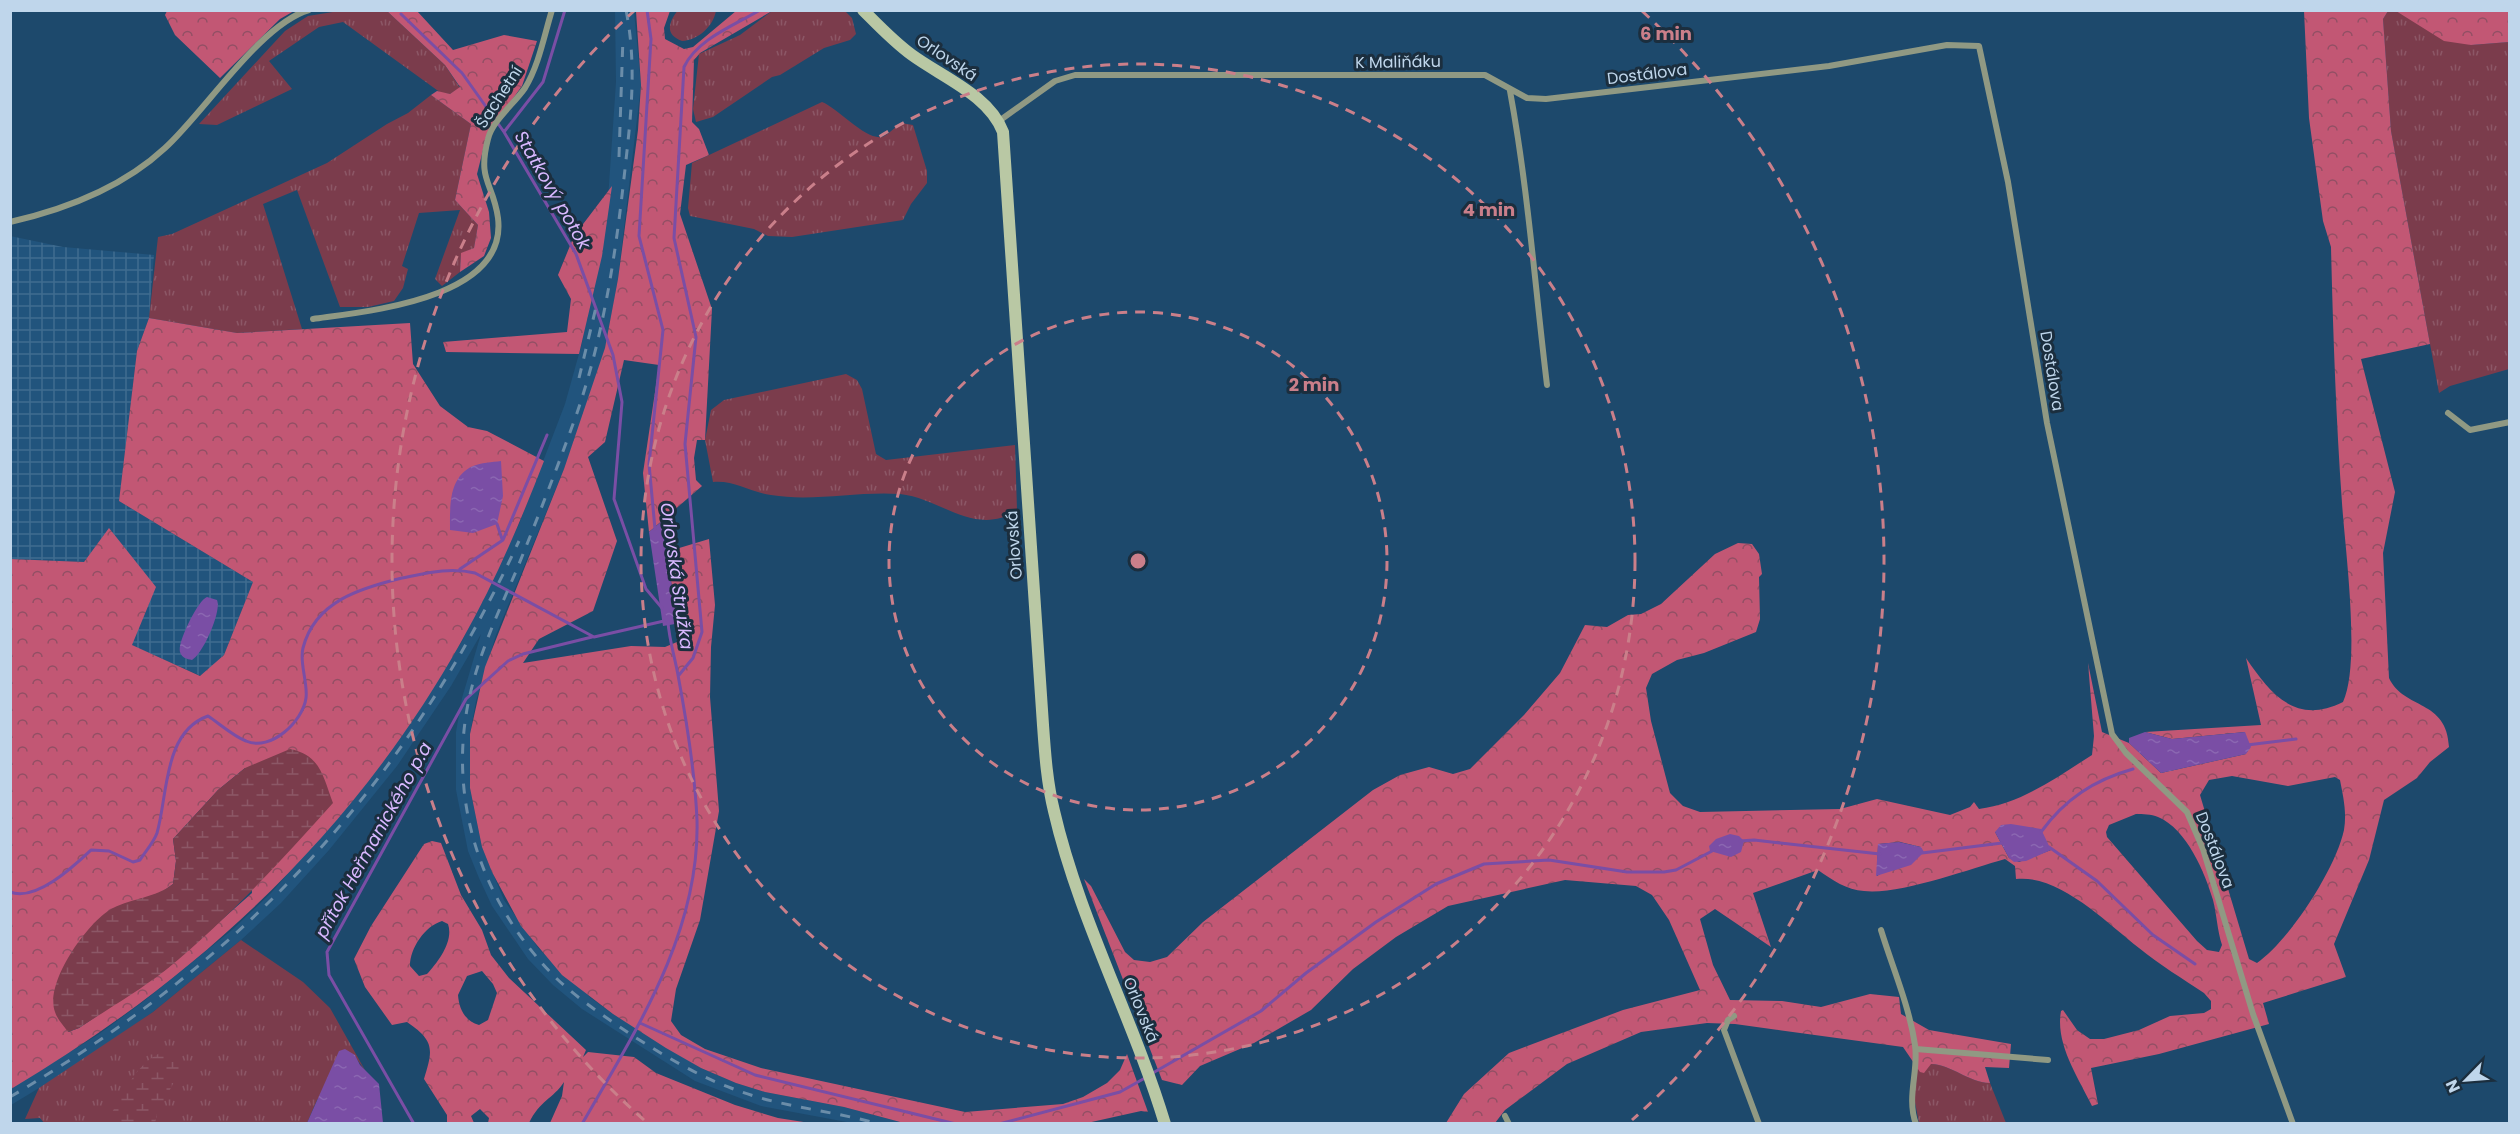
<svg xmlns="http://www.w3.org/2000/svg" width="2520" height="1134" viewBox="0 0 2520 1134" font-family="Poppins,sans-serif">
<defs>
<pattern id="industrial-grid" width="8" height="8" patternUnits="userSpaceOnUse" patternTransform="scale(1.5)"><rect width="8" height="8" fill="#21547d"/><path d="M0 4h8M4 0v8" fill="none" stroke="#3f6c90"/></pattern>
<pattern id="grass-tufts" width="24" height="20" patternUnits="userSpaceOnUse" patternTransform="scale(1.5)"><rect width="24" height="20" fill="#7b3c4c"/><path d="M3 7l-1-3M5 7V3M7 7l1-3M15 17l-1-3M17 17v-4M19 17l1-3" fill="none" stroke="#8c5766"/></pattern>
<pattern id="forest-crowns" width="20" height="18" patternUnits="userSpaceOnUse" patternTransform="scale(1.5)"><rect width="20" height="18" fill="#c25774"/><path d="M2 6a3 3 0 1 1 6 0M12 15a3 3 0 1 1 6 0" fill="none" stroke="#924f64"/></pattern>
<pattern id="wetland-marsh" width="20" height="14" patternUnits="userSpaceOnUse" patternTransform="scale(1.5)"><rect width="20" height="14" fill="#7b3c4c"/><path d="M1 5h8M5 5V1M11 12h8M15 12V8" fill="none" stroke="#8c5766"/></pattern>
<pattern id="water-ripples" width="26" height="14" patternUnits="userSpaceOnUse" patternTransform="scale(1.5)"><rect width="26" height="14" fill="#7a4ea5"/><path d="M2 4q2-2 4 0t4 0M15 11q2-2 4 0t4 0" fill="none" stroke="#8b67b2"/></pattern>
</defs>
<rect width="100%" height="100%" fill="#1d496c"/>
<path fill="#21547d" d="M615,11h19l7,74 -23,194 -13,70 -20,62 -21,58 -68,166 -20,66 -6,33v54l12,59 22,53 35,49 52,49 22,16 88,54 35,15 29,9 79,15 60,16h-52l-91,-17 -66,-25 -113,-72 -29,-24 -25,-26 -36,-53 -13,-28 -11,-27 -12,-61v-58l6,-34 19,-64 -30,52 -54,80 -68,84 -48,53 -40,37 -88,72 -89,61 -53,32 -1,-16 89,-55 45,-33 88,-71 39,-37 87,-99 54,-73 50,-80 57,-117 46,-120 17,-61 26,-144 8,-117z"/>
<path fill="url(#industrial-grid)" d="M10,236l53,11 91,8 -5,63 -12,33 -18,150 134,81 -29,73 -23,21 -70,-31 -22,-116 -25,33 -73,-3z"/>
<path fill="url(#grass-tufts)" d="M678,10h38v1c-3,15 -17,29 -34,30 -17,-6 -14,-18 -4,-31z
M339,11h48l58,54 15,23 -10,6 -9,-1 -98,-71 -24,5 -50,34 23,28 -75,36 -18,-1 86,-93 23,-15z
M772,11h73l7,7 4,16 -6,6 -26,8 -44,27 -8,2 -59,40 -17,5 -3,-13 6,-55 41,-19z
M2388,11h8l75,34 38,-3v327l-59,17 -11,7 -48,-262 -8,-112z
M431,95l40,29 -16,76 23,25 -4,23 -13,6 -1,18 -18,14 -7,-7 25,-69 -41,3 -17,53 6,3 -5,19 -9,13 -26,6h-28l-43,-117 -34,14 39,125 -65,4 -88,-15 9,-81 14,-3 155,-71 60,-39 21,-11z
M822,102c16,6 43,38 60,35 6,-2 13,-10 19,-14l12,2 14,46v12l-16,21 -8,16 -111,17 -24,-1 -14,-7 -64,-13 -2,-8 4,-45z
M846,374l11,6 5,9 14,65 10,6 129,-15 2,65c-42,28 -76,-12 -117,-16 -43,-3 -87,8 -129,1 -21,-3 -37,-15 -58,-13l-8,-42 6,-30 13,-10z
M241,940l62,42 27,26 36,64 -12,-17 -37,45 -10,23 -262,1 -5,-6 -15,1 14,-31 114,-76z
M1931,1064c22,1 36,18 59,19l16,40h-87l-6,-31 4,-25z"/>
<path fill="url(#forest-crowns)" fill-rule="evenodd" d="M167,11v-1l127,1 -14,8 -60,59 -45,-43 -10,-20z
M387,11h30l36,39 51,-15 33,6 -15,45 -35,48 -10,40 12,38 2,26 -7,18 -24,16 1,-19 13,-5 4,-23 -23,-25 16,-76 -40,-29 6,-4 13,3 10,-7 -15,-22z
M636,11h34l-6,17 1,11 19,10 9,-2 43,-36h36l-72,42 -6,7 -2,62 7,7 10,26 -23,10 -6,49 32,95 -7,131h-8l-3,18 2,22 6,6 -53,46 -6,-59 16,-108 -35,-5 -19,82 -17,15 29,84 -24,70 -54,28 -16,24 108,-17 34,1 12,-5v-26l-11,-64 43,-13 6,66 -4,42 -1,50 9,114 -19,109 -24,69 -5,32 10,14 24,14 56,19 204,44 98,-8 20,-7 24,-14 13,-13 7,-16 21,58 -7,-1 -54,12h-183l-60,-16 -79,-15 -29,-9 -35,-15 -35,-20 -53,-34 -51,-39 -41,-49 -29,-54 -10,-25 -12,-59v-54l15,-67 79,-198 41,-121 13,-69 20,-149 3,-45z
M2304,11h84l-5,8 8,112 39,213 -69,15 34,133 -12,61 6,125c15,32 58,21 60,69l-19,15 -13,16 -33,22 -15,60 -35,84 12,33 -83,26 6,21 -110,30 -68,14 7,36 -6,2c-14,-29 -37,-62 -31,-95l2,-1 14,20 13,9h14l35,-9 31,-14 34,-3 7,-4v-8l-7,-8c-21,-14 -44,-28 -65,-45 -32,-25 -80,-74 -123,-69l-1,-13 -10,-7c-36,10 -105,36 -141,32 -17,-1 -32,-11 -46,-21l-65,23 18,54 -56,-38 -15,10 13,46 17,35 52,1 39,6 49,-13 29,3 2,17 28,16 82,14 -2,24 -24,-1 5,16c-23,-1 -37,-18 -59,-19l-7,9 -4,-1 -17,-25 -168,-23 -28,-1 -66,9 -74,32 -62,46 -10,13h-49l18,-29 45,-41 114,-43 77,-20 -31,-70 -17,-25 -16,-9 -71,-6 -117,26 -52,31 -43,32 -42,41 -57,33 -54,23 -18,19 -20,-5 -78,-201 7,7 34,66 9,8 16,2 17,-5 36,-35 170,-132 27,-15 29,-8 24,7 17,-5 54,-54 36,-42 25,-48 22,2 21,-12 13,-1 20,-10 54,-50 23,-11 14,1 7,10 3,20 -3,3 1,42 -4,13 -52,21 -27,7 -25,14 -6,14 5,33 19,72 13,13 17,6 140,-3 37,-10 73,16 20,-8 4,-5 5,7c42,-5 78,-32 113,-54l2,-19 -6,-73 14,69 27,11 32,30 85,-19 -1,-22 -73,7 -27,-7 116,-7 -15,-67c24,35 49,68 97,44 18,-38 2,-154 -1,-199 -6,-85 -9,-171 -11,-256l-8,-26 -14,-103zM2232,776l56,10 47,-9 5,3c3,16 7,32 4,50 -8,38 -54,110 -87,133l-8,-4 -49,-164 9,-15zM2136,814c7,0 15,0 22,3 29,12 47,56 55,83 4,16 4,29 9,45l-3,7 -12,-2 -10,-9 -90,-104 -1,-5 3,-7zM1995,832l56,18 -32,12 -10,-4zM1900,842l21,5 -44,29 1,-32z
M2396,11h113v31l-38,3 -27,-4z
M612,186l-10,70 -23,98 -133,-2 -3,-10 124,-10 4,-33 -13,-24 16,-39z
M149,318l88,15 173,-10 3,41 27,42 28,21 19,4 57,30c-24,62 -50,123 -83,181 -107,191 -263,336 -450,447l-1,-530 74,3 25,-34 47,59 -24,58 68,31 24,-21 29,-73 -134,-81 18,-150zM245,768l7,125 -87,77 -86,58 -11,4 45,-123 49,-17 11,-8 3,-23 -3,-22 45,-49z
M432,841l9,2 20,52 21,35 9,25 18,23 77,72 -3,7 5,-5 46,5 22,16 79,32 43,13 32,5h-260l12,-27 2,-14c-11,17 -24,18 -35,41h-41l1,-5 -9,-9 -9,7 3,7h-27v-8l-23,-36c9,-29 11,-38 -17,-57l-15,3 -27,-38 -11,-28 17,-33 53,-82zM442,921l6,3c6,17 -10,38 -21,50l-8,2 -9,-10c0,-18 15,-40 32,-45zM482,971l11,13 4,9 -9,27 -9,5c-14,-4 -20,-16 -21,-30l9,-19z"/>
<path fill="url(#wetland-marsh)" d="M290,749c31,6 33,28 43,54 -53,59 -105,116 -166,166 -28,22 -59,40 -88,59l-11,4c-4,-6 -11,-13 -13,-20 -11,-29 33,-91 58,-104 20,-10 42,-10 60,-24l3,-23 -3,-22 45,-49 27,-22z
M162,1052l13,3 7,12 -25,47 -2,9h-51c21,-25 26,-56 58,-71z"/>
<path fill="url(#water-ripples)" d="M501,461l2,35 -6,28 -24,9 -23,-3c0,-22 -2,-53 23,-64 8,-3 19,-4 28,-5z
M661,522l16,94 -4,1 2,7 -12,2 -14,-94z
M207,597l10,3c5,11 -14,54 -25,60 -5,-1 -10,-2 -12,-8 -3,-9 18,-52 27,-55z
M2145,732l27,7 73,-7 6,15 -5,7 -85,19 -32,-30v-5z
M2011,824l30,5 10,21 -25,11 -12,1 -5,-4 -14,-26 6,-7z
M1730,834l9,2 5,5 -3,11 -10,5 -21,-6 -1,-5 7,-7z
M1899,842l22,5 3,5 -13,13 -35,11 2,-32z
M345,1049l10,6 5,10 19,19 4,39h-76l32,-72z"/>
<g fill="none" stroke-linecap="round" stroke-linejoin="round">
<path stroke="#7a4ea5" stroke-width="3" d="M647,10l4,29 -12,197 24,94 -14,134 6,65
M401,14l61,59 42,59 72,122 37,101 9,47 -8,97 32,90 16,19
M504,132l39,-50 22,-72
M497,524l5,15
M460,569l43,-29 44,-105
M679,675l14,-17 9,-26 -17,-188 11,-107 -22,-99 10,-171c13,-28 51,-42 76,-57
M2247,745l49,-6
M2041,832c24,-33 53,-52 92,-63
M1740,841l14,-1 126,14
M2049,847l48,34 56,54 42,29
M1922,853l80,-10
M10,892c26,10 64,-26 81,-42l18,1 24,11 7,-2c5,-8 14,-18 17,-27 11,-38 6,-101 51,-117 12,8 25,20 38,25 25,11 57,-20 60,-43 2,-16 -7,-35 -3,-50 12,-47 58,-60 99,-70 25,-5 48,-11 73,-5l119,64 70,-16
M640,1023l115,52 201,49
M1151,1074l110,-63 45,-38 70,-51 60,-38 48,-20 65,-4 78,12h37l12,-2 38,-20
M414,1124l-85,-149 -2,-23 139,-253 42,-38 15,-7 69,-17
M582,1124c54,-94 118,-191 115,-304 -2,-48 -10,-97 -19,-145 -3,-17 -9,-36 -10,-53
M999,1124l121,-32 25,-14"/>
<path stroke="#909983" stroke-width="6" d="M1510,91c18,97 25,196 37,294
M999,121l56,-40 20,-6h410l42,23 19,1 283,-33 118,-21 32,1 29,136 39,241 65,311 14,19 61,59 16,37 50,165 40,110
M10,222c57,-13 112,-34 155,-74 39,-35 95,-124 144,-138
M313,319c55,-8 195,-20 185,-101 -5,-36 -21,-37 -10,-79 4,-18 26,-35 37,-51 14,-23 19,-52 27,-78
M2448,413l22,17 40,-8
M1881,930c12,39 28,75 34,115 4,26 -9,52 1,79
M1734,1016l-6,4 -4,10 35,94
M1916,1049l132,11
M1505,1116l4,8"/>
<path stroke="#b9c8a4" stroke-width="12" d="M863,10c16,16 31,32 49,45 30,22 77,40 91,77l40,593c2,28 4,58 11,86 25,108 79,207 111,313"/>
<path stroke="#6b8da9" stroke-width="3" stroke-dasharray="10 10" stroke-linecap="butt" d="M626,10c11,55 5,105 -1,159 -9,83 -21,165 -48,244 -19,53 -39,104 -60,156 -18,42 -38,84 -48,130 -22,102 13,205 87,279 23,22 51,40 77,58 32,20 63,39 98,52 47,19 99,22 148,36
M619,157l4,-120
M579,378l18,-75
M10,1097c236,-139 393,-307 509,-556"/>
</g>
<g fill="none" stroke="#ca7f8a" stroke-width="3" stroke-dasharray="10 8">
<circle cx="1138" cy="561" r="249"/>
<circle cx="1138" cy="561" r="497"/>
<path d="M644 1120A746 746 0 0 1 634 11M1642 11A746 746 0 0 1 1632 1120"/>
</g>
<g text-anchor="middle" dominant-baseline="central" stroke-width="6" stroke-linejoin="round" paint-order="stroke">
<g font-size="16" fill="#bfd6eb" stroke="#1b2e3e">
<text transform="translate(947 58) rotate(34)">Orlovská</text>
<text transform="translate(1398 62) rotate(-1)">K Maliňáku</text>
<text transform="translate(1647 74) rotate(-7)">Dostálova</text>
<text transform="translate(499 97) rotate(-57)">Šachetní</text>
<text transform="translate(2052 371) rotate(81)">Dostálova</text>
<text transform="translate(1014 545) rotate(-94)">Orlovská</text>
<text transform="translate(2215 850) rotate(69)">Dostálova</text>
<text transform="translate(1141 1010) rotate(68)">Orlovská</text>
</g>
<g font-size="18" font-style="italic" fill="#d9b8ff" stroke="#1b2e3e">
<text transform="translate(553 190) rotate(60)">Statkový potok</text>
<text transform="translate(677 576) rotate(82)">Orlovská Stružka</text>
<text transform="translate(373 840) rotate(-61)">přítok Heřmanického p.a</text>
</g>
</g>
<circle cx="1138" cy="561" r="9" fill="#ca7f8a" stroke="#1b2e3e" stroke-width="3"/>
<g font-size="18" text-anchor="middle" font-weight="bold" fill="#ca7f8a" stroke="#1b2e3e" stroke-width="6" stroke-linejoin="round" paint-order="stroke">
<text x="1666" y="40">6 min</text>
<text x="1489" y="216">4 min</text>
<text x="1314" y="391">2 min</text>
</g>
<rect width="2520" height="1134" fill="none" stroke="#bfd6eb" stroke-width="24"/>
<g transform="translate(2466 1080) rotate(245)" stroke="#1b2e3e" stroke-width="4.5" paint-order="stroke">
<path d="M0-4.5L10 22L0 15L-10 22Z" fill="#bfd6eb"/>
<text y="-9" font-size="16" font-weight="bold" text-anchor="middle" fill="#bfd6eb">N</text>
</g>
</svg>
